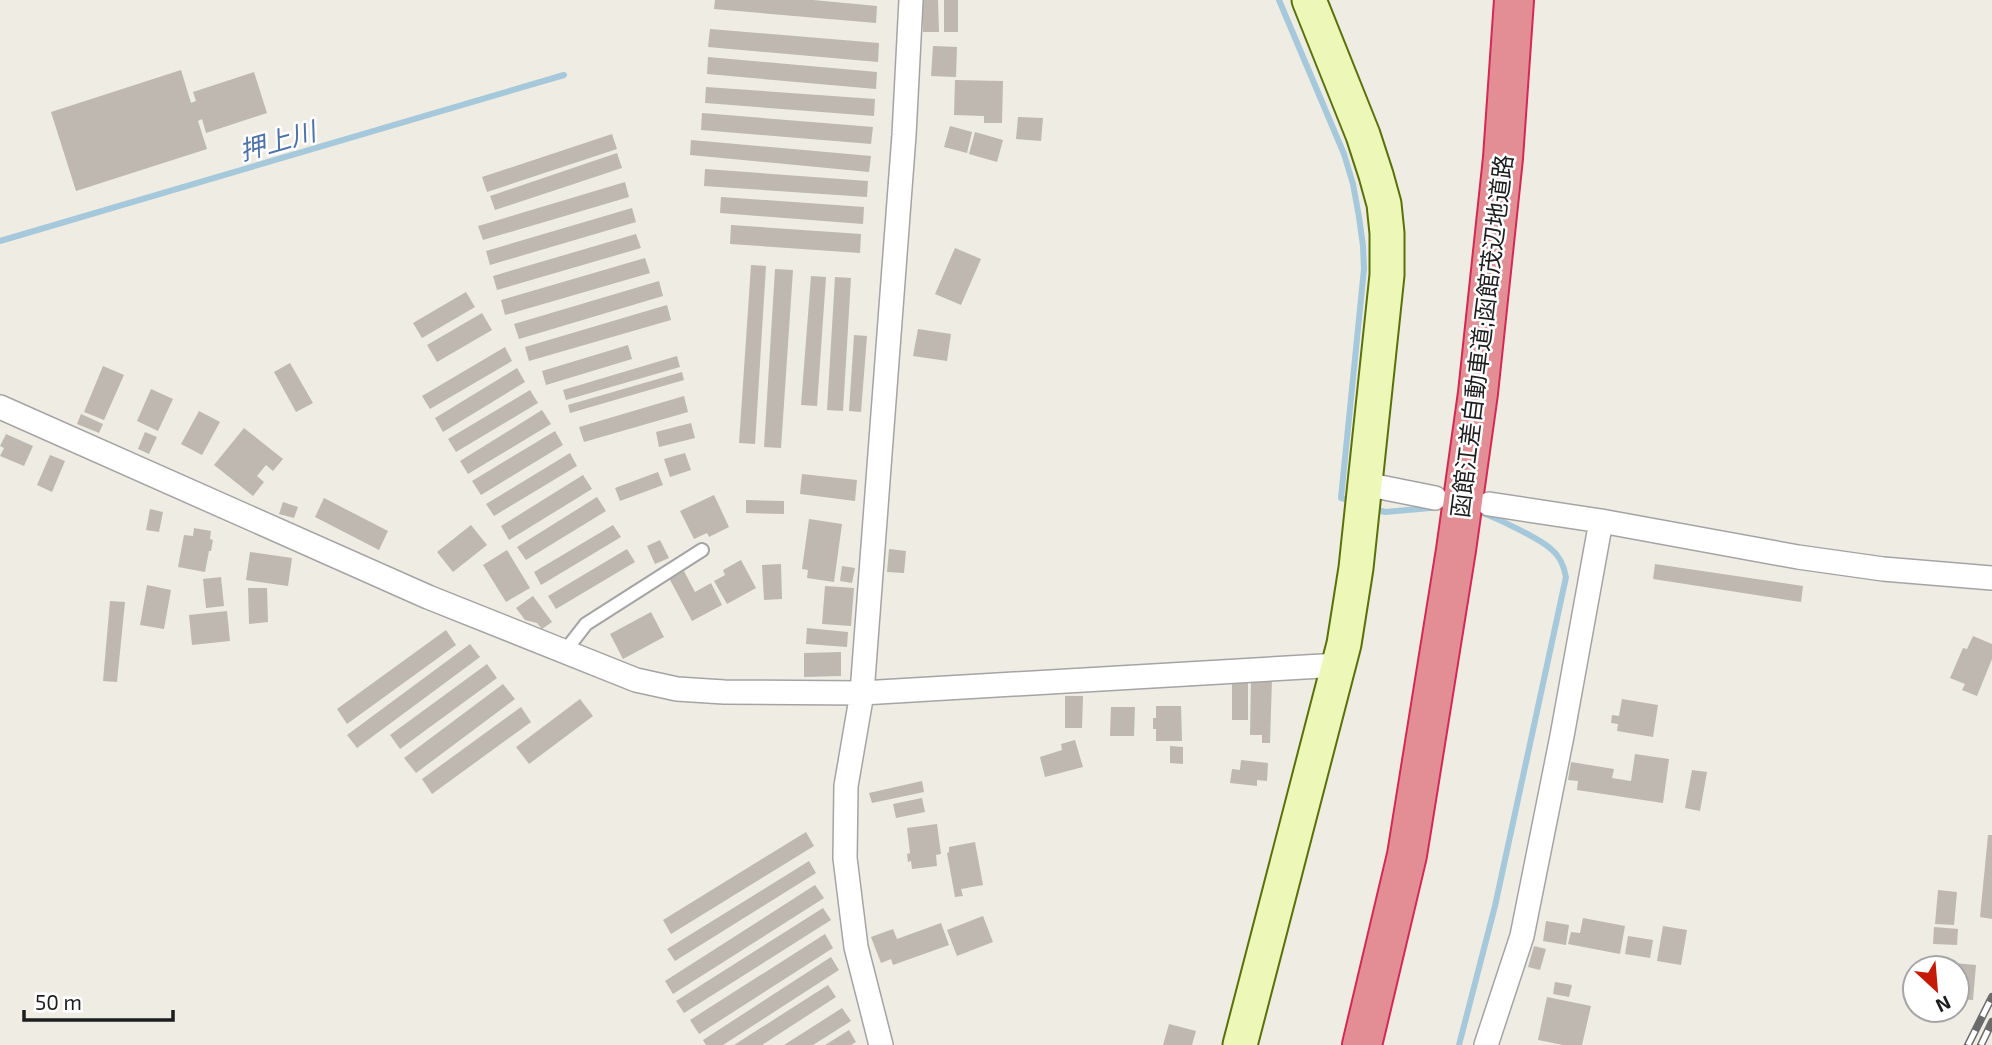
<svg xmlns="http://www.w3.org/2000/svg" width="1992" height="1045" viewBox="0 0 1992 1045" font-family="'Exo 2','Noto Sans JP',sans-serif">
<rect width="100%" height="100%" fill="#eeece3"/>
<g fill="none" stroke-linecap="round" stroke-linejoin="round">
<path stroke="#a5c9db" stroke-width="6" d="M1279,0l65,154 9,30 6,33 4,29 1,23 -23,229 4,1
M0,241l564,-166
M1378,510l7,2 57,-5
M1459,1045l36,-139 71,-329c-2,-11 -6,-21 -15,-28 -11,-10 -54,-31 -69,-36"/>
</g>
<path fill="#beb8b0" d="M715,0h98l64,6 -1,17 -162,-14z
M922,0h16l1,32h-16z
M944,0h14v32h-14z
M710,29l169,14 -1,19 -170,-15z
M933,46l24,1 -1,30 -25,-1z
M708,57l169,15 -1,17 -169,-15z
M181,70l10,33 5,-2 -3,-9 61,-20 13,41 -61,20 -4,-14 -4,2 9,28 -131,42 -25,-79z
M955,80l48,1 -1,42h-18v-7l-30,-1z
M706,87l169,12 -1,17 -169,-13z
M702,113l171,14 -2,17 -170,-14z
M1018,117l25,1 -2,23 -25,-2z
M950,126l22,6 -5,21 -23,-6z
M975,132l28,8 -6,22 -28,-8z
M612,134l5,15 -130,43 -5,-15z
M691,140l180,16 -2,16 -179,-17z
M617,153l5,15 -127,42 -5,-14z
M705,169l163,12 -1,16 -163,-11z
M625,182l4,15 -146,43 -5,-14z
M721,197l143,10 -1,17 -143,-11z
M632,208l4,14 -146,43 -4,-14z
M731,225l130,9 -1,19 -130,-9z
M636,234l5,14 -144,42 -4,-14z
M955,248l26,11 -20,46 -26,-11z
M645,258l5,15 -145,42 -4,-15z
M751,265l15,1 -11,178 -16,-1z
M775,269l18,1 -12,178 -17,-1z
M811,276l15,1 -9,129 -16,-1z
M835,277l16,1 -8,133 -16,-1z
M659,281l4,15 -144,43 -5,-15z
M466,292l9,15 -53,31 -9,-15z
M667,305l4,15 -142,41 -4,-14z
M482,313l10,17 -55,32 -10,-17z
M918,329l33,5 -4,27 -34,-5z
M854,335l13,1 -6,76 -12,-1z
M628,345l4,14 -86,26 -4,-14z
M505,347l7,14 -82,48 -8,-13z
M677,356l3,11 -114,33 -3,-10z
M290,363l23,40 -17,9 -22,-40z
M103,366l21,9 -20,45 -20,-8z
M517,368l8,14 -82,50 -8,-14z
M682,372l2,8 -114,33 -2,-8z
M151,389l22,10 -15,32 -21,-10z
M530,390l8,13 -82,49 -8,-13z
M684,396l4,16 -104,30 -5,-15z
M542,410l9,14 -83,50 -8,-13z
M199,411l21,11 -18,33 -21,-11z
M81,414l22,10 -4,9 -22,-9z
M691,423l4,15 -36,9 -3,-15z
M244,428l39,31 -10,12 -7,-6 -9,11 7,6 -11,14 -39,-31z
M555,431l8,14 -82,50 -9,-14z
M145,432l12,5 -8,17 -11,-5z
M6,434l27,12 -9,20 -24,-10 4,-8 -4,-2z
M570,453l7,13 -83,50 -8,-12z
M685,453l6,17 -21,7 -6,-18z
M50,455l15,6 -13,31 -15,-7z
M658,472l5,13 -43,16 -5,-13z
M802,474l55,6 -2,21 -55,-7z
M583,475l9,14 -83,51 -8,-14z
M714,495l15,32 -20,10 -2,-4 -13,6 -14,-28z
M597,497l9,14 -80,49 -9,-13z
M324,498l64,33 -9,19 -64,-33z
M746,500l38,1v13l-38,-1z
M283,502l15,5 -4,11 -15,-4z
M150,509l13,3 -4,20 -13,-2z
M809,519l33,5 -8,58 -27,-4 1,-8 -6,-1z
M471,525l16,20 -34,27 -16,-20z
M613,525l8,12 -80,48 -7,-13z
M194,528l17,3 -1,8 3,1 -2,11h-2l-4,21 -27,-5 6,-32 9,1z
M660,540l9,18 -14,6 -8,-18z
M627,549l8,13 -79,47 -8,-13z
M889,549l17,2 -2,22 -17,-1z
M507,550l23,38 -24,14 -23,-37z
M250,552l42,6 -4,28 -42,-6z
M741,560l15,28 -29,16 -13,-23 11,-6 -2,-5z
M781,564l1,35 -18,1 -2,-35z
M1655,564l148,22 -2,16 -148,-23z
M842,566l13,2 -3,15 -12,-2z
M684,571l11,21 16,-9 11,22 -30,16 -23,-43z
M221,577l3,29 -18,2 -3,-29z
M147,585l24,5 -7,39 -24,-4z
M825,586l29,2 -3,38 -29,-2z
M248,588h19l1,34 -19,2z
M533,596l19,26 -10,7 -5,-6 -12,-3 -9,-12z
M110,601l15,1 -8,80 -14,-1z
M227,611l3,30 -38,4 -3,-30z
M651,612l13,25 -41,22 -13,-25z
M807,628l41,4 -1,15 -41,-3z
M446,630l10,15 -109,79 -10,-15z
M1973,636l19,8v15l-15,37 -15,-6 3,-6 -15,-6 13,-30 4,1z
M470,644l10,13 -123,91 -10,-13z
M841,652v24l-37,1v-24z
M487,664l10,14 -97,71 -10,-14z
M1251,679h21l-2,64h-8v-8h-12z
M1232,681h16v39h-16z
M503,684l12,15 -99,74 -12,-15z
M1065,696h18l-1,32h-17z
M580,699l13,17 -64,48 -13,-17z
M1622,699l36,6 -5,32 -36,-6 1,-7 -7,-1 1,-8 7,1z
M1156,706h25l1,35h-26v-12h-3v-11h3z
M521,707l10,15 -99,72 -10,-15z
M1111,707h24l-1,29h-24z
M1075,740l8,27 -38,10 -5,-20 22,-7 -1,-6z
M1170,746l13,1v17l-13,-1z
M1635,754l34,5 -6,44 -86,-13 1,-9 -10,-1 3,-18 43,7 -2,9 19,3z
M1241,760l27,3 -1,18 -10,-1v6l-27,-3 2,-14 8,1z
M1692,770l15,2 -7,39 -15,-3z
M922,781l2,11 -52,11 -3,-10z
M922,798l3,14 -29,6 -3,-14z
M937,824l4,30 -5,1 1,11 -25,3 -1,-8 -3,1 -1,-8 3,-1 -3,-25z
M806,832l8,14 -143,88 -8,-14z
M1988,835h4v84l-12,-2z
M975,842l8,43 -22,4 2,7 -8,1 -8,-44 2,-1v-5z
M809,861l7,12 -141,88 -8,-12z
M815,885l9,13 -151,96 -8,-13z
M1938,890l19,2 -3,33 -19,-1z
M823,908l8,12 -147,93 -8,-12z
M983,916l10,26 -36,14 -10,-26z
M1583,918l42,8 -5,28 -52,-10 3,-12 9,1z
M1546,921l23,4 -3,20 -23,-4z
M941,923l8,22 -56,20 -2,-6 -10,4 -10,-26 22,-8 4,10z
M1663,926l24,4 -6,35 -24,-4z
M1934,927l24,2 -1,16 -24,-1z
M825,934l8,14 -134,86 -9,-14z
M1628,936l25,4 -3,18 -25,-4z
M1534,946l12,3 -6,21 -12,-3z
M831,957l8,13 -116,75h-17l-3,-5z
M1943,962l33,3 -3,35 -16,-1v-31h-14z
M1555,982l17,3 -3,12 -16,-3z
M828,985l8,12 -74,48h-28z
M1547,997l44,9 -9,39h-19l-25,-5z
M842,1008l9,13 -38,24h-29z
M1169,1024l27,7 -4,14h-29z
M849,1030l7,12 -5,3h-26z"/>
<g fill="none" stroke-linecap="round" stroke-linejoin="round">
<defs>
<path id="lane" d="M565,651l21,-27 116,-74"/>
<path id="street" d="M0,407l428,190 208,83 41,9 47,3 138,1 477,-28
M1365,484l70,14
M1489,504l112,17 197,36 85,12 109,9
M881,1045l-25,-98 -11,-89 1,-72 16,-93 42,-558 7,-135
M1486,1045l36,-109 40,-200 39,-215"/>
<path id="secondary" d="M1240,1045l104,-401 12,-76 31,-293v-42l-3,-29 -8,-29 -13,-40 -54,-135"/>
<path id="highway" d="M1362,1045l45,-190 49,-305 22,-157 25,-235 11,-158"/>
</defs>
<use href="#lane" stroke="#a4a4a4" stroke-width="16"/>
<use href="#street" stroke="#a4a4a4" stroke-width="26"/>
<use href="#secondary" stroke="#5a7008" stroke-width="37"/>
<use href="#highway" stroke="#d32952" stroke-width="42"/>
<use href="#lane" stroke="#fff" stroke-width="12"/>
<use href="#street" stroke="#fff" stroke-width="23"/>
<use href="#secondary" stroke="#edf7b8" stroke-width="33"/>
<use href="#highway" stroke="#e38d94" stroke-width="38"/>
<defs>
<path id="rail" d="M1968,1045l24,-48
M1981,1045l11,-23"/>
</defs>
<use href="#rail" stroke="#6b6b6b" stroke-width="8"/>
<use href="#rail" stroke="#fff" stroke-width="5" stroke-dasharray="16" stroke-linecap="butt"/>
</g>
<g text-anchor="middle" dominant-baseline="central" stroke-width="5" stroke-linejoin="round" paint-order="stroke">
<g font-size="24" fill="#1d1d1d" stroke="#fff">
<text transform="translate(1481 336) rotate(-83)">函館江差自動車道;函館茂辺地道路</text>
</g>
<g font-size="26" font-style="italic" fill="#4d72aa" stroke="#fff">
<text transform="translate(277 140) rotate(-16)">押上川</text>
</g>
</g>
<g transform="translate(1936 989) rotate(154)"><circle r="33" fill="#ffffff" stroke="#a5a5a5" stroke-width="2"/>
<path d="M0-5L12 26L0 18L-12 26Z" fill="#c41a06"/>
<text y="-10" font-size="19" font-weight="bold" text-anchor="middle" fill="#1d1d1d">N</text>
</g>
<path d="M24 1010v10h149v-10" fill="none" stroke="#1d1d1d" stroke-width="3.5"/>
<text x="35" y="1010" font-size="21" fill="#1d1d1d" stroke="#ffffff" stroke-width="5" paint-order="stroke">50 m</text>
</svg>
